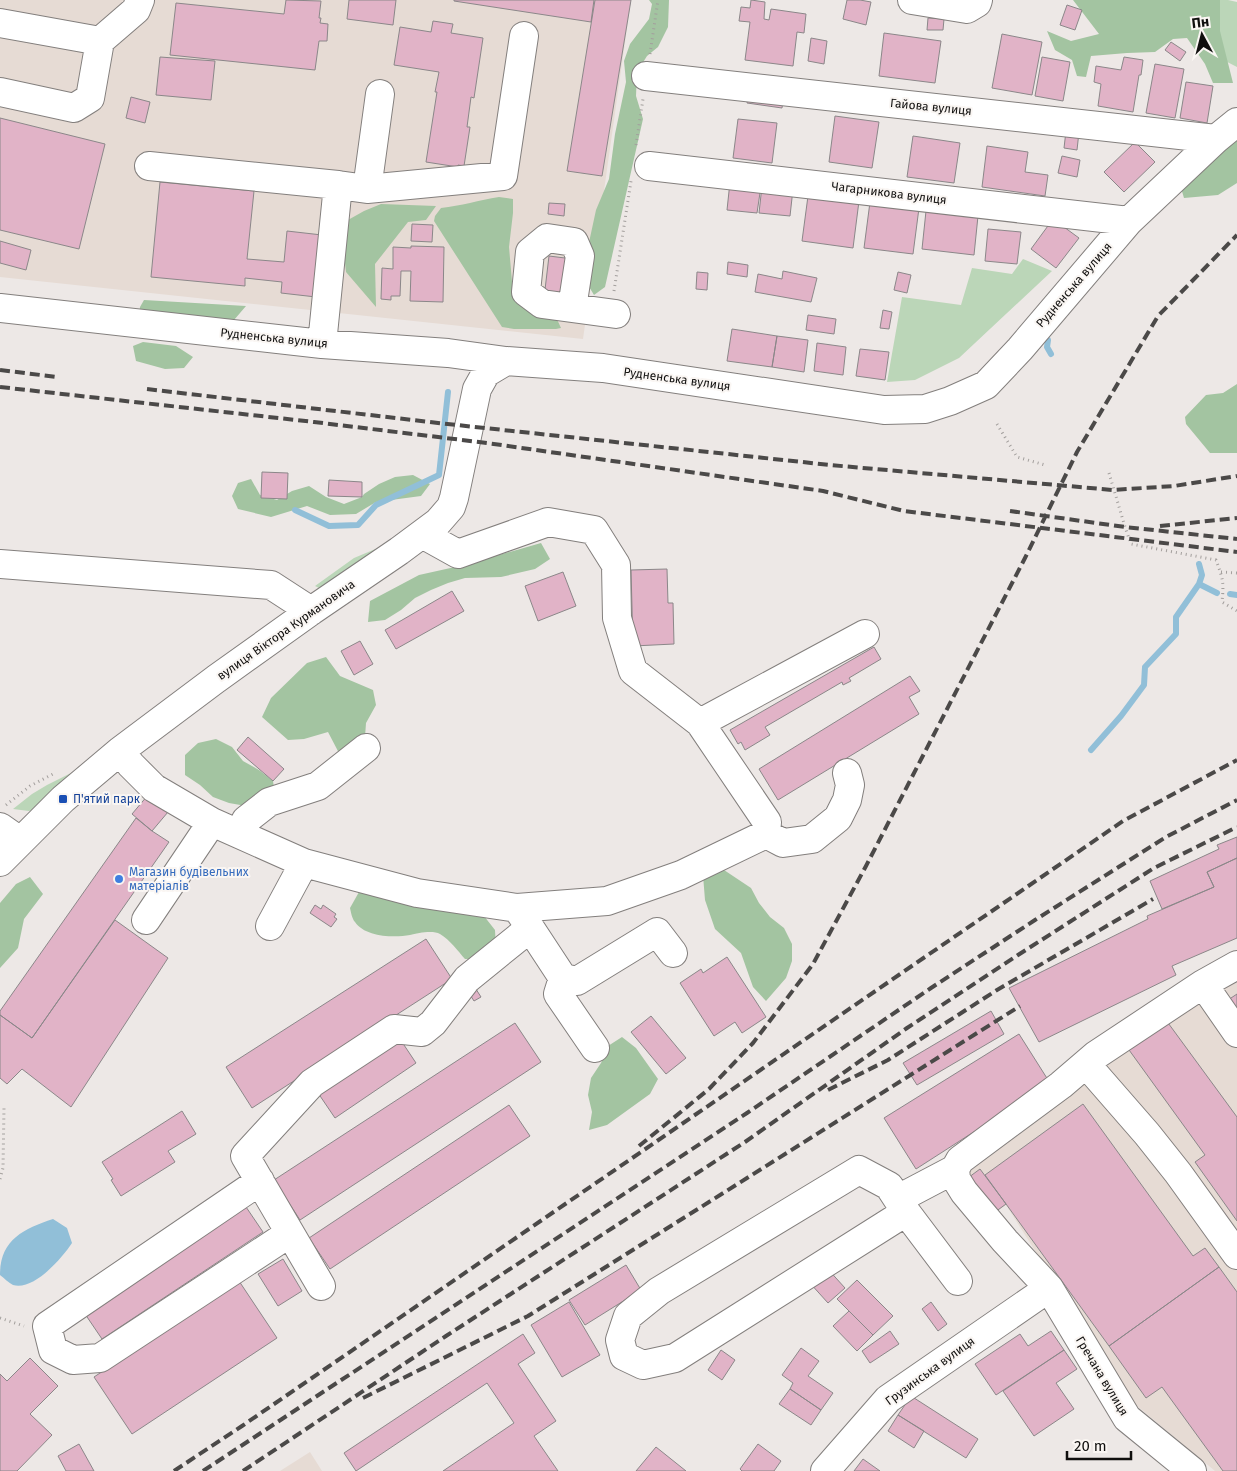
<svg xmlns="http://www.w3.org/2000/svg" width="1237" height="1471" viewBox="0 0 1237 1471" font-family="'Fira Sans',sans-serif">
<rect width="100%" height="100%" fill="#ede8e6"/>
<path fill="#e6dbd4" d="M0,0h631l-48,339 -583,-62z
M1237,965v506h-22l-85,-71 -124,-195 -19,13 -35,-50z
M310,1452l12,19h-42z"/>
<path fill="#bbd6b8" d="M1217,0h11l9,2v65l-35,-18z
M1023,259l29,12 -93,87 -44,22 -28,2 15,-85 59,8 11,-37 40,6z
M385,545l-63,43h-3l-4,-2 39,-28z
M91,763l-54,46 -8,2 -16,-2 19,-15 15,-9z"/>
<path fill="#a3c4a1" d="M649,0h20l-1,27 -10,20 -11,9 -10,16 -1,24 7,23 -38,168 -11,8 -9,-15v-19l11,-51 13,-31 6,-45 11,-52 -2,-21 6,-17 19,-25 3,-15z
M1073,0h147v31l13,52h-20l-8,-19 -18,-26 -14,1 -18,13 -28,1 -36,3 -5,21 -9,-1 -5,-16 -17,-10 -8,-19 24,10 28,-7z
M1237,137v46l-19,12 -34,3 -3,-10z
M499,197l14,2v14l-4,34 4,46 18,17 24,5 6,13 -5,1h-42l-12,-2 -68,-106 1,-5 6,-8c20,-2 38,-8 58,-11z
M381,204l55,2 -10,14 -18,2 -33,42 1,43 -30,-35 -4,-36 6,-16 16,-9z
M144,300l102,6 -12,14 -16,7 -79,-12 1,-8z
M143,342l33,4 17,11 -9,11 -19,1 -29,-8 -3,-15z
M1237,384v69h-27l-24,-29 -1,-7 21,-22 17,-2z
M413,475l17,9 -9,12 -45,6 -20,12 -26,1 -23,-9 -36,11 -33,-8 -6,-13 6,-13 13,-4 9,16 17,5 15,-9 17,-5 17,11 18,7 18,-7 2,-3 15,-10 16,-7z
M541,543l9,16 -15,10 -34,8 -36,1 -17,5 -17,7 -16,8 -14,12 -16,10 -17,2 2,-21 49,-26 45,-10z
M326,657l14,19 33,14 3,15 -10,18 -1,14 -25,18 -12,-23 -24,7 -16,1 -26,-23 9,-19 36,-35z
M216,739l16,8 11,14 16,9 14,11 1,7 -28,18 -17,-3 -16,-6 -13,-12 -15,-10v-20l13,-12z
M702,863l19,5 30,20 8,15 11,14 14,11 8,16v17l-6,17 -20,23 -13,-14 -12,-34 -26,-24 -10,-29z
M30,877l13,17 -19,25 -6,29 -18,20v-65l16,-19z
M359,892l125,24 11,14 1,18 -13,11h-18c-7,-8 -15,-19 -25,-25 -7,-4 -22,-1 -30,1 -16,3 -45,2 -55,-13 -3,-3 -4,-10 -5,-14z
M622,1037l14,11 22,31 -8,15 -43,31 -18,5 3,-18 -4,-17 3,-17 10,-15 7,-17z"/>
<path fill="#91bfd8" d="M53,1219l14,9 5,15c-10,15 -38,48 -59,42 -4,-2 -9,-7 -13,-10 0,-35 23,-46 53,-56z"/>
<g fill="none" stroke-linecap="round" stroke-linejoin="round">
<path stroke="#91bfd8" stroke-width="6" d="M1048,340l-1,7 4,7
M295,510l34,16 29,-1 18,-20 63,-30 9,-83
M1199,584l18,9
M1230,594l7,1
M1091,750l30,-34 23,-31 1,-18 31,-33v-17l23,-33 3,-9 -3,-11"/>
</g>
<path fill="#e1b3c7" stroke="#8b8789" d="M286,0l35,1 -2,17h2l-1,5 8,1 -1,17h-8l-4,29 -145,-15 6,-52 108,11z
M349,0h47l-3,25 -46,-6z
M454,0h140l-3,22 -137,-21z
M595,0h36l-29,176 -35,-5z
M751,0l14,2 -1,17 5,1 2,-11 35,5 -2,19 -7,-1 -4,34 -48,-6 5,-38 -11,-1 2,-14 9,1z
M847,0h13l11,2 -5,23 -23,-6z
M1067,5l15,5 -7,20 -15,-5z
M928,18l16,1 -1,11h-16z
M433,21l20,3 -2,9 32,5 -9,60 -3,-1 -4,30h3l-6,39 -6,-1v2l-32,-5 11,-70h-2l4,-20 -45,-7 6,-38 31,5z
M884,33l57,8 -6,42 -56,-7z
M1002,34l40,8 -10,53 -40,-7z
M811,38l16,3 -3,23 -16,-3z
M1171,42l15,10 -6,9 -15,-11z
M160,57l55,4 -4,39 -55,-5z
M1042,57l28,5 -7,39 -28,-5z
M1124,57l19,3 -2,15h-2l-6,37 -35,-6 3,-22 -7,-2 2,-16 25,4z
M1155,64l29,5 -9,49 -29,-5z
M1186,82l27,4 -6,37 -27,-5z
M749,89l35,5 -2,14 -35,-5z
M131,97l19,5 -5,21 -19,-5z
M835,116l44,6 -7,46 -43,-6z
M0,118l105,26 -26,105 -79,-19z
M738,119l39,4 -5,40 -39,-5z
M1066,131l13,1 -2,18 -13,-2z
M913,136l47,7 -6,40 -47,-6z
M1135,142l20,20 -31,30 -20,-20z
M987,146l41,6 -3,20 23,3 -3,21 -63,-9z
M1062,156l18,4 -3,17 -19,-4z
M160,182l94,9 -7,68 37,3 3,-31 35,4 -6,62 -35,-4 1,-11 -37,-4v8l-94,-9z
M730,182l31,4 -4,27 -30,-3z
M762,186l31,3 -3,27 -31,-3z
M808,196l51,5 -6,47 -51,-7z
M870,202l49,6 -6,46 -49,-6z
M549,203l16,1 -1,12 -16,-2z
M926,211l52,5 -4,39 -52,-6z
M1053,219l26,19 -23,30 -25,-19z
M412,224l21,1 -1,17 -21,-1z
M988,229l33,3 -4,32 -32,-3z
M0,241l31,9 -5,20 -26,-7z
M411,246l33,1 -1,55 -33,-1 1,-30h-10l-1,25h-9v4l-10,-1 1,-31 11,1v-22l18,1z
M549,256l24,3 -5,42 -24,-3z
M728,262l20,3 -1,12 -20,-3z
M783,271l34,7 -6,24 -56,-10 3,-18 24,5z
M697,272l11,1 -1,17 -11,-1z
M898,272l13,3 -4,18 -13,-3z
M883,310l9,2 -3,17 -9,-1z
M808,315l28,4 -2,15 -28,-4z
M732,329l45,7 -5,31 -45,-6z
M777,336l31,4 -4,32 -32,-5z
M817,343l29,4 -3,28 -29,-4z
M860,349l29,3 -4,28 -29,-4z
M262,472l26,1 -1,26 -26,-1z
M329,480l33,2v15l-34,-1z
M667,569l1,34h5l1,41 -41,2 -2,-76z
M563,572l13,34 -38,15 -13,-35z
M452,591l12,20 -68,38 -11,-19z
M360,641l13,23 -19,11 -13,-24z
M874,647l7,12 -32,19 2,3 -8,4 -1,-3 -77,45 5,8 -25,15 -4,-8 -3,2 -8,-14z
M910,676l10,15 -11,6 10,17 -141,86 -19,-31z
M248,737l36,32 -11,12 -36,-31z
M148,795l20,17 -16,19 -20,-17z
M136,818l16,13 17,11 -137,196 -32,-23v-4z
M1237,837v21l-30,14 7,15 -52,22 -12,-28 69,-32 -2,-4z
M1237,858v80l-65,28 4,9 -137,67 -30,-54 139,-69 -1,-3 67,-29 -7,-15z
M315,905l6,4 2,-4 13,9 -2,3 3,2 -6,8 -21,-14z
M115,920l53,38 -97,149 -49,-38 -15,15 -7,-6v-63l32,23z
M426,939l26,40 -200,129 -26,-41z
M727,957l39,60 -24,16 -7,-11 -21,14 -34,-53 21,-14 2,4z
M474,986l7,11 -7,4 -7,-11z
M1237,994v18l-9,-12z
M991,1011l13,23 -87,51 -14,-22z
M651,1016l35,42 -20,16 -35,-42z
M1163,1016l74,101v104l-42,-59 10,-7 -81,-112z
M515,1023l26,39 -241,158 -26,-40z
M1019,1034l31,49 -134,86 -32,-51z
M398,1036l18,27 -81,55 -19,-28z
M1083,1104l110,152 12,-8 14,19 -110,79 -124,-171z
M509,1105l21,31 -200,133 -21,-31z
M182,1111l14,23 -28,17 7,11 -54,34 -10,-16 2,-1 -11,-17z
M980,1169l26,35 -19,14 -26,-35z
M244,1204l19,28 -161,107 -19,-28z
M283,1259l19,32 -24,15 -20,-32z
M626,1265l15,25 -56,35 -16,-25z
M826,1267l19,21 -17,15 -19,-21z
M1219,1267l18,25v179h-14l-61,-84 -16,11 -37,-52z
M857,1280l36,36 -20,19 -36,-36z
M239,1281l38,57 -145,96 -38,-57z
M569,1302l31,53 -38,22 -31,-52z
M931,1302l16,22 -9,7 -16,-22z
M849,1311l24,24 -16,16 -24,-25z
M890,1331l9,13 -29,19 -8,-12z
M1051,1331l13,19 -68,45 -21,-31 45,-30 8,12z
M523,1334l12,19 -17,11 38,57 -22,15 24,35h-115l71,-48 -27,-40 -131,88 -12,-18z
M801,1348l18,13 -11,15 25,17 -12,17 -31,-21 3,-6 -11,-8z
M721,1350l14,10 -13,20 -14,-10z
M1064,1350l13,19 -21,14 18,26 -40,27 -31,-45z
M30,1358l28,28 -28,28 22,21 -35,36h-17v-97l7,7z
M790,1389l31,21 -10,15 -32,-21z
M911,1396l67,43 -12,19 -68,-43z
M898,1415l26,16 -10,17 -26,-17z
M79,1444l15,27h-28l-8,-15z
M758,1444l23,17 -7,10h-32l-2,-2z
M656,1447l30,24h-50z
M863,1459l17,12h-26z"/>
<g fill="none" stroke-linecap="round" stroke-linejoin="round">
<defs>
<path id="minor" d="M912,0l55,9 10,-6 1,-3
M0,23l100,18 -10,57 -16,10 -74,-16
M100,41l36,-31 4,-10
M646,76l570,63
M149,166l189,19
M649,166l480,55
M367,189l13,-95
M0,308l322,36 126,9 58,8 97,7 281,42 41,-1 25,-8 36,-16 34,-36 109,-128 87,-82 21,-17
M572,308l8,-52 -6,-14 -27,-4 -17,14 -4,40 16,12 74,10
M322,344l16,-159 29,4 136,-13 21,-140
M422,534l36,20 90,-32 46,8 22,35 1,53 16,53 67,52
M0,564l271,21 40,26
M120,751l11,14 23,23 58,34 92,41 113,30 100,15 46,70 14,3 80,-49 16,21
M0,827l20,14
M239,834l7,-14 23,-18 49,-16 48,-38
M766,834l17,9 29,-4 26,-21 9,-18 3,-15 -3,-12
M0,862l63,-63 57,-48 96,-72 95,-68 88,-60 39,-29 13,-15 3,-9 23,-109 9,-16 20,-12
M517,908l90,-7 74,-26 85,-41 1,-12 -67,-99 165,-89
M146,920l66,-98
M270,926l34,-63
M563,978l-5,16 37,54
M1203,984l34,49
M1086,1064l61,70 31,39 59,82
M260,1181l-213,145 6,24 20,10 27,-2 190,-125
M898,1199l57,-30
M906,1212l-231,146 -32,7 -19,-9 -4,-16 8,-24 31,-25 200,-121 30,16 17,26 52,69
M321,1286l-76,-130 67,-73 82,-54 28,3 11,-9 34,-44 63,-51
M825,1471l63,-72 161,-111
M1192,1471l-65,-53 -78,-130 -44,-47 -41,-49 -8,-13 -1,-10 5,-9 101,-75 35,-30 107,-71 34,-19"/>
</defs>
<use href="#minor" stroke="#837f7d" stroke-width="30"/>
<path stroke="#a39f9d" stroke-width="3" stroke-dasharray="1 4" stroke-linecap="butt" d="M650,54l8,-54
M636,145l7,-46
M614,291l17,-110
M997,424l20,33 28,8
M1109,473l16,54 6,17 85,16c7,19 8,22 6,42l15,9
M1221,572l16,1
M6,805l24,-19 23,-12
M0,1179l3,-11 1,-61
M0,1318l24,8"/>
<use href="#minor" stroke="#fff" stroke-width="28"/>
<path stroke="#4b4948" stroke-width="4" stroke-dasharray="10 5" stroke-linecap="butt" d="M0,370l57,7
M0,387l314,35 173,21 336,48 81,20 333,41
M147,389l291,34 392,42 283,25 61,-4 63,-10
M1010,511l115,16 112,12
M1160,526l77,-8
M828,1090l60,-30 109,-70 156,-91
M639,1146l70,-57 44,-46 60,-79 53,-98 159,-308 52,-106 81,-136 79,-81
M363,1398l165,-82 492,-310
M174,1471l68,-45 881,-605 114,-61
M203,1471l544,-358 184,-125 104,-68 131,-83 71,-37
M243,1471l203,-135 299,-194 162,-114 111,-73 136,-87 83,-41"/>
</g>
<rect fill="#1a4fb4" stroke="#faf6f3" stroke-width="2" x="58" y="794" width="10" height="10" rx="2.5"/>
<circle fill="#3f7fe0" stroke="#faf6f3" stroke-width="2" cx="119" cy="879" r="5"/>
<g text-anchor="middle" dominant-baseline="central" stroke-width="4" stroke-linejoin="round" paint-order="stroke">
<g font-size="12" fill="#100f0e" stroke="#faf6f3">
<text transform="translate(931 107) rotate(6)">Гайова вулиця</text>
<text transform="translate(889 193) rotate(7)">Чагарникова вулиця</text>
<text transform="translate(1074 285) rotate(-49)">Рудненська вулиця</text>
<text transform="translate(274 338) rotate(6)">Рудненська вулиця</text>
<text transform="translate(677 379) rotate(8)">Рудненська вулиця</text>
<text transform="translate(286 630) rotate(-35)">вулиця Віктора Курмановича</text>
<text transform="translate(930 1371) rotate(-36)">Грузинська вулиця</text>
<text transform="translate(1102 1376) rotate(59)">Гречана вулиця</text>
</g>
<g font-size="12" fill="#164399" stroke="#faf6f3" text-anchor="start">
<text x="73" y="799">П'ятий парк</text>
</g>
<g font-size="12" fill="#366cbe" stroke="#faf6f3" text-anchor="start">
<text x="129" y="872">Магазин будівельних<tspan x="129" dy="14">матеріалів</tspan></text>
</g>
</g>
<g transform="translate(1202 35) rotate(353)" stroke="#faf6f3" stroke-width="4" paint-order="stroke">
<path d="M0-4L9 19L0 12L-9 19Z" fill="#100f0e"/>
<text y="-8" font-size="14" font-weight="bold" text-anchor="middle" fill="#100f0e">Пн</text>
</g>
<path d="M1067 1451v8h64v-8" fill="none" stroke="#100f0e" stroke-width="2.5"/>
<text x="1074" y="1451" font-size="15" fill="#100f0e" stroke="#faf6f3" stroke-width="4" paint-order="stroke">20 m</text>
</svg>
